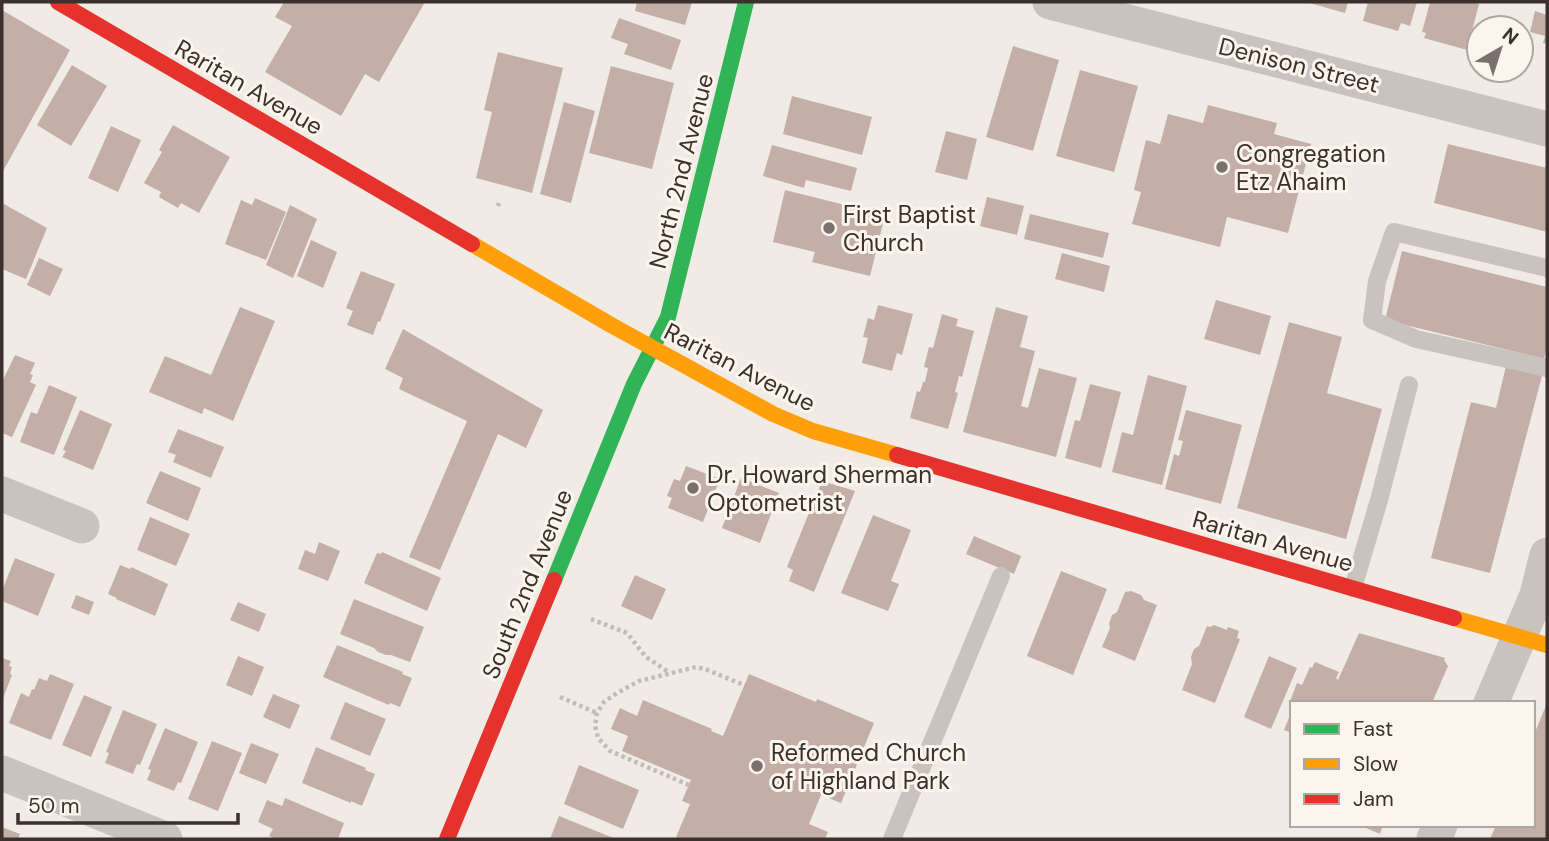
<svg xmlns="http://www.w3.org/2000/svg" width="1549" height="841" viewBox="0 0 1549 841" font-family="'DM Sans',sans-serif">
<rect width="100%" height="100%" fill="#f0ebe5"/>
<path fill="#c3afa7" d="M284,2h141l-46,80 -14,-8 -24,42 -76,-44 27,-46 -17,-9z
M637,2h55l-7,23 -50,-14z
M1306,2h42l-3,11z
M1368,2h49l-7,24 -9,-3 -3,8 -35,-10z
M1430,2h40l9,2 -12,46 -43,-12 2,-5 -4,-1z
M2,10l68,40 -68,123z
M1535,11l12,4v29l-4,-1 2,-7 -15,-4z
M619,18l62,22 -10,30 -47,-16 4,-10 -17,-6z
M1013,46l46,14 -26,91 -47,-14z
M498,52l65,16 -31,125 -56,-15 16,-66 -8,-2z
M72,65l35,21 -36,60 -34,-21z
M611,66l63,17 -22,86 -63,-16z
M1080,70l58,16 -24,86 -58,-16z
M792,96l80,21 -10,38 -79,-21z
M564,102l31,9 -24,92 -31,-9z
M1208,105l69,18 -3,11 37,10 -23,89 -61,-16 -7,30 -88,-23 9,-32 -7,-2 12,-50 14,4 8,-30 35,9z
M173,125l57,32 -31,56 -18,-10 -3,5 -19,-11 2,-5 -17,-9 18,-31 -3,-2z
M111,126l30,14 -23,52 -30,-14z
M946,131l31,8 -10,41 -32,-8z
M1448,144l99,24v64l-113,-29z
M772,145l85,23 -6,23 -45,-11 -2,8 -41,-12z
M785,190l100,25 -15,61 -58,-14 3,-10 -42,-10z
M987,197l37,9 -7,29 -37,-9z
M255,198l31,14 -20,48 -41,-16 16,-44 11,5z
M2,203l45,25 -21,51 -24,-10z
M290,205l27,14 -24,59 -27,-13z
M1030,214l79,19 -6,25 -79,-19z
M311,240l26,12 -14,36 -26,-12z
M1402,251l145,36v60l-3,12 -159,-39z
M1062,253l48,13 -6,26 -49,-13z
M39,258l24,11 -13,27 -23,-11z
M361,271l34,13 -15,38 -2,-1 -5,14 -26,-10 6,-14 -7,-3z
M1216,300l55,16 -11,39 -56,-16z
M878,305l35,9 -11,41 -5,-2 -5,18 -30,-8 6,-25 -5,-1 5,-19 6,2z
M240,307l35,14 -42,100 -29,-13 -2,6 -53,-22 16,-36 46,19z
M996,307l32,9 -8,31 15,4 -14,55 7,2 11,-40 38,10 -21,79 -93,-25z
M942,314l16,5 -2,7 18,5 -12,46 -3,-1 -4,16 3,1 -10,36 -38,-11 7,-27 3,1 3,-10h2l3,-14 -4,-1 5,-20 4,1z
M1289,322l53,15 -15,56 55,16 -36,130 -109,-31z
M403,329l140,81 -17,38 -28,-14 -58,136 -31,-13 58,-136 -68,-32 4,-11 -18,-9z
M15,355l20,8 -5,11 3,1 -3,7 6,3 -24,52 -10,-4v-54l1,1z
M1506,366l36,10 -52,197 -59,-15 40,-156 25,6z
M1148,375l39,11 -25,99 -50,-13 10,-40 11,3z
M1090,384l31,8 -20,76 -36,-10 10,-38 5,1z
M49,385l28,12 -23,58 -34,-13 11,-30 6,2z
M80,410l32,14 -19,46 -31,-13 4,-6 -3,-1z
M1186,410l56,15 -21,79 -56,-15 9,-35 5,2 4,-15 -5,-1z
M178,429l46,18 -13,31 -38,-16 3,-7 -8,-3z
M686,466l34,13 -17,43 -35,-14 4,-10 -5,-2 7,-17 6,2z
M160,471l41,17 -13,33 -42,-18z
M741,478l38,15 -19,50 -38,-15z
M822,481l33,10 -41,101 -25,-11 4,-11 -6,-3z
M873,515l38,15 -20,51 8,3 -11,27 -47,-18z
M150,517l40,17 -14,32 -39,-16z
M974,536l47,20 -7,18 -48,-20z
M319,542l21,9 -12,30 -30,-12 7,-19 10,4z
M382,552l59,26 -14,33 -63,-28 13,-30 4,1z
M15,558l40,16 -17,42 -36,-15v-10z
M120,565l10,4 1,-2 37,17 -13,32 -39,-17 1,-1 -9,-4z
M1061,571l46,18 -34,86 -46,-19z
M635,575l31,14 -14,31 -31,-14z
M1131,591l10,4 3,5 13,5 -22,56 -33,-14 8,-19 -1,-4 3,-9 5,-3 8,-20z
M76,595l18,7 -5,13 -18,-7z
M354,599l70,28 -14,35 -19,-7h-5l-8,-3 -4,-4 -34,-14z
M238,602l28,12 -7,18 -29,-12z
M1214,625l13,5 1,-3 11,4 -2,7 3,1 -25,64 -33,-13 10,-26 -1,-7 3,-8 5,-3 8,-20 3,1z
M1359,633l86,25 -1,2 4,6 -16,37h-140v2l-3,-1 8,-21 5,2 8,-18 2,1 3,-6 24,10 -3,6 2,2z
M337,645l66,27 -1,2 10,4 -12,29 -10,-4 -1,2 -66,-28z
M238,656l26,11 -12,29 -26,-11z
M1269,656l28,12 -26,61 -27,-12z
M2,658l9,3 -2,5 3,1 -2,7 2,1 -10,26z
M50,674l24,10 -23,56 -42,-17 12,-30 8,4 3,-8 2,1 5,-12 8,3z
M749,674l67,28 1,-3 57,24 -33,80 -20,-8 -12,29 19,8 -3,7h-145l-4,-2 14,-33 -8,-3 9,-21 -69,-29 6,-15 -17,-7 9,-21 17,8 6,-16 69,29 -1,2 12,5z
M273,694l27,11 -10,24 -27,-12z
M84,695l28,12 -21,50 -29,-12z
M345,702l41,17 -16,37 -40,-17z
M1547,703v136h-57l6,-14h37v-88z
M123,710l34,14 -17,41 -3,-1 -4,10 -28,-11 4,-10 -3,-1z
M1292,710v23l-8,-3z
M165,728l33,14 -17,41 -3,-1 -4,9 -27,-11 4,-10 -3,-1z
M212,741l30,12 -24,58 -30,-12z
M251,743l28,11 -13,30 -27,-11z
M316,747l50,21 -1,2 10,4 -13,32 -11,-5v2l-49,-20z
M579,765l60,25 -16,39 -59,-25z
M285,798l59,25 -6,16h-61l-8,-3 4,-7 -15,-7 9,-22 15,6z
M559,816l57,23h-66z
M1359,825h24l-3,9z
M2,827l18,7 -2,5h-16z"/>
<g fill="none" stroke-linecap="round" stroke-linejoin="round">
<path stroke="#c2bbb6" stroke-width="4.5" stroke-dasharray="3.5 3.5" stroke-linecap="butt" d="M498,206l1,-3
M591,619l36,14 19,24 24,16
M560,697l37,16
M689,785l-79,-34 -12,-13 -3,-12 2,-13 7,-11 13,-9 22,-12 57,-14 9,2 39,16"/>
<path stroke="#c9c3be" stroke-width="18" d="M1547,268l-153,-36 -17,49 -5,39 44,19 131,29
M1353,588l26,-88 30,-115
M892,839l109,-263"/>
<path stroke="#c9c3be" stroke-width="35" d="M1050,2l497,127
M2,494l80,32
M1491,703l46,-108 10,-40
M2,773l163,66
M1434,839l6,-14"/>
<path stroke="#30b455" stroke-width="16" d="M554,580l80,-196 34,-67 78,-315"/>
<path stroke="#ff9f0a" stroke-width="16" d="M472,244l139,81 162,89 40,17 84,24
M1454,618l93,27"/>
<path stroke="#e5322d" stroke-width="16" d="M58,2l414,242
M897,455l557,163
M447,839l107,-259"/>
</g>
<g fill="#7a716c" stroke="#fbf5ee" stroke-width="2.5">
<circle cx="1222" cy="167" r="7"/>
<circle cx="829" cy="228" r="7"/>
<circle cx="693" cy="488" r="7"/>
<circle cx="757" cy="766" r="7"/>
</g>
<g text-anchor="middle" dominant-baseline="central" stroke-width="6" stroke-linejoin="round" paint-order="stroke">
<g font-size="24" fill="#3b302b" stroke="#fbf5ee">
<text transform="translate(1299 65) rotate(14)">Denison Street</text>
<text transform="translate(249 87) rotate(30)">Raritan Avenue</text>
<text transform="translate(681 171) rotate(-76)">North 2nd Avenue</text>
<text transform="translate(740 367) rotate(27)">Raritan Avenue</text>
<text transform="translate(1273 541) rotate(16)">Raritan Avenue</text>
<text transform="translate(527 584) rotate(-68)">South 2nd Avenue</text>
</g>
<g font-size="24" fill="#3b302b" stroke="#fbf5ee" text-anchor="start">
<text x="1236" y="153">Congregation<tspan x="1236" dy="28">Etz Ahaim</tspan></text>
<text x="843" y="214">First Baptist<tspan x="843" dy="28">Church</tspan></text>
<text x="707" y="474">Dr. Howard Sherman<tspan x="707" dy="28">Optometrist</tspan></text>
<text x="771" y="752">Reformed Church<tspan x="771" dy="28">of Highland Park</tspan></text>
</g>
</g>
<rect width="1549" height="841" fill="none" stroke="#3b302b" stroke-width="7"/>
<rect x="1290" y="701" width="245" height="126" fill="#fbf5ee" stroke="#aea6a0" stroke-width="2"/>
<rect x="1304" y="724" width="35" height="10" fill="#30b455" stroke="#aea6a0" stroke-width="2"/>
<text x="1353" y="736" font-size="21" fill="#3b302b">Fast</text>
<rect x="1304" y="759" width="35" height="10" fill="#ff9f0a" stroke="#aea6a0" stroke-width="2"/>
<text x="1353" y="771" font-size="21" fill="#3b302b">Slow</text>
<rect x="1304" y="794" width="35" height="10" fill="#e5322d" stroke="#aea6a0" stroke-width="2"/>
<text x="1353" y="806" font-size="21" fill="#3b302b">Jam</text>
<g transform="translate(1500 49) rotate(39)"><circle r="33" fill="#fbf5ee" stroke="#aea6a0" stroke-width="2"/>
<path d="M0-5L12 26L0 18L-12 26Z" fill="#7a716c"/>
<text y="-10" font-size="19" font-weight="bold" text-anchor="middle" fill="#3b302b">N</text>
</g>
<path d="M18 813v10h220v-10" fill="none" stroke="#3b302b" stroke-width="3.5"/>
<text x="28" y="813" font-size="21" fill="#3b302b" stroke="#fbf5ee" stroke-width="5" paint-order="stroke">50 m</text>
</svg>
